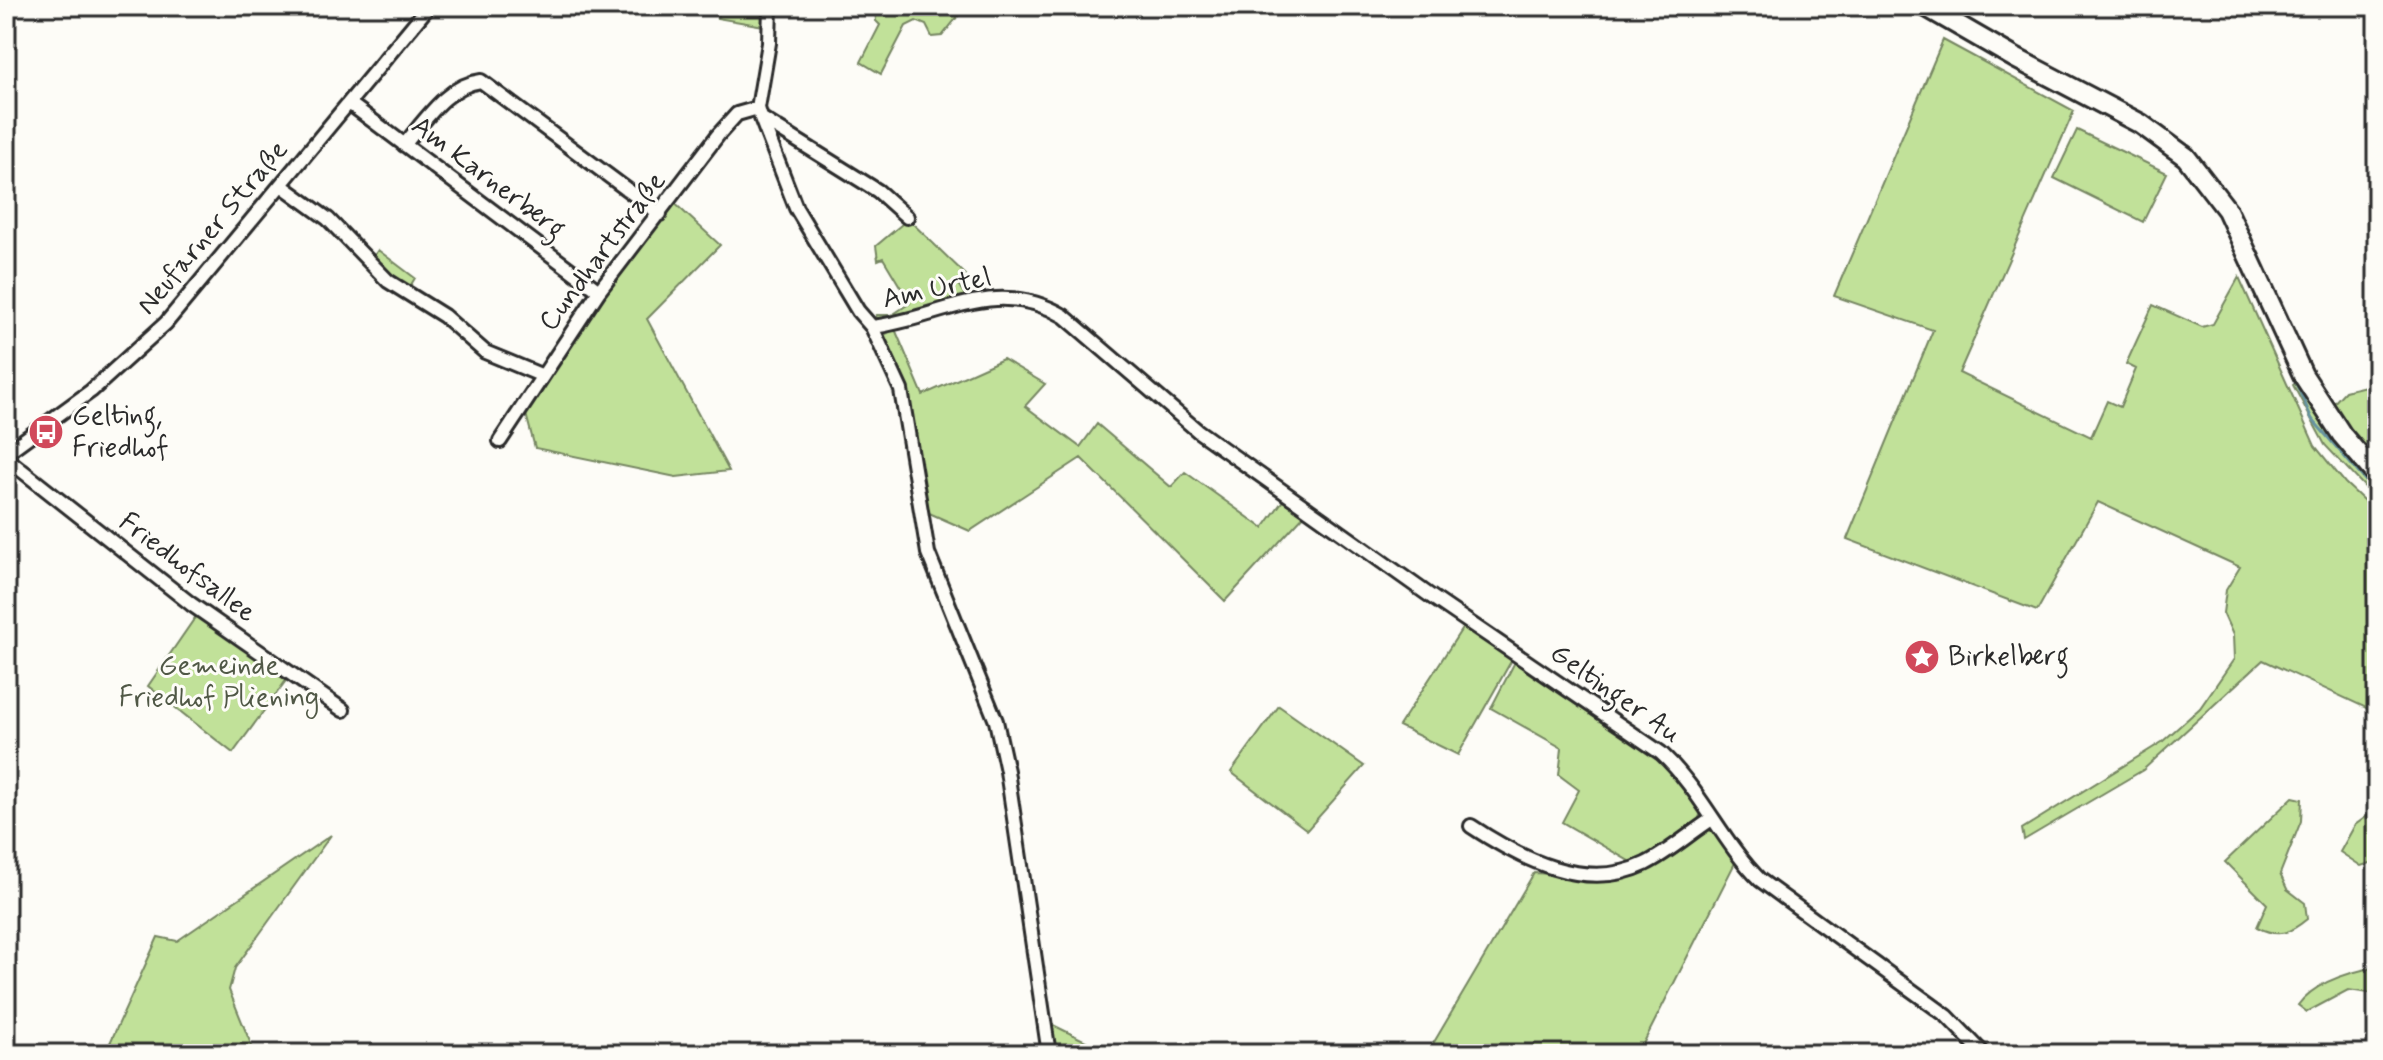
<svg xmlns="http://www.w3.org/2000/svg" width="2383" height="1060" viewBox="0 0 2383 1060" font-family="Mynerve,sans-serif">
<rect width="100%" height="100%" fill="#fdfcf7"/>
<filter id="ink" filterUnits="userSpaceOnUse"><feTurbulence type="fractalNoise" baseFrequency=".0125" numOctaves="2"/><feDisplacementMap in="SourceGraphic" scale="16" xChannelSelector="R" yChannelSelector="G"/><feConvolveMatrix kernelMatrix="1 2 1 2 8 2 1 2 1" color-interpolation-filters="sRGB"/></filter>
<g filter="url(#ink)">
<path fill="#c1e199" stroke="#768662" stroke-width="2" d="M746,6h17l1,20 -47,-8 3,-8z
M875,6h91l-24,30 -10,1 -6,-12 -10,-4 -10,5 -25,48 -20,-12 19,-37 -4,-4z
M1943,40l131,71 -115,262 132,64 16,-36 13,6 16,-38 -10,-5 27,-59 49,22 11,-3 26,-47 76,169 30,37 32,30v200l-114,-53 -120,110 -119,70 -2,-11 140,-87 38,-34 34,-49 -1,-24 -10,-22 3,-23 14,-23 -142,-65 -61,109 -190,-72 86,-209 -99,-34z
M2077,130l90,43 -24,49 -89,-44z
M670,199l50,46 -73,74 82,152 -53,6 -141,-29 -9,-34c21,-41 46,-84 75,-121 23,-31 57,-56 69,-94z
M908,219l58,56 -8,9 8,13 -89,23 -1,-5h16l18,-12 -27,-45 -5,2 -2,-14z
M378,250l37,28 -6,10 -19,-9 -20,-18z
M895,329l28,66 80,-36 42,25 -20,22 55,41 17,-23 74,63 14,-15 78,56 21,-29 23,13 -82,89 -144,-143 -111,73 -50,-22 -15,-122 -25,-50z
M2377,347v113l-47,-53 15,-16 25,-6z
M2298,380l79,103v17l-52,-55 -32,-60z
M199,612l91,63 -57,78 -85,-67z
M1465,624l49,32 -56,99 -59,-29z
M1517,658c61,41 154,87 184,155l-5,12 -60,40 -74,-43 17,-32 -20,-15 3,-27 -71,-40z
M1279,706l85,60 -57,64 -76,-58z
M2293,797l9,2 -1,22 -21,53 7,15 18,14 2,16c-18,15 -29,19 -50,8l10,-23 -42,-42z
M2377,809v52l-16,5 -21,-14 15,-27z
M1705,829l10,3 22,27 -99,195h-211l107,-181 72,4z
M331,835l-96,133 -6,22 26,64h-150l53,-117 19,4z
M2377,967v27l-29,-4 -41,22 -9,-7c17,-23 51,-33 79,-38z
M1049,1023l63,31h-61z"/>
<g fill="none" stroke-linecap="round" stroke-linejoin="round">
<path stroke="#6693a1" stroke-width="3" d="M1910,6l9,5
M2251,283l61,136 65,75"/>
<defs>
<path id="street" d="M770,6l-1,37 -11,65 3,10 35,90 62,103 14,16c69,-8 122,-52 192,-11l134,115 231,164 232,158c40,37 61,89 99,127l187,136 37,38
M349,103l250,188
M761,118l117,73 29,26
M404,145c21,-24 43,-60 77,-64l179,133
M281,185l47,34 60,62 56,35 41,36 58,24
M872,327l29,63 27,163 68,168 11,50 42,283
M500,441l99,-150 119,-156 19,-21 21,-6
M6,453l85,-62 75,-68 263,-317
M6,458l185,146 152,106
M1471,826c48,32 114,67 174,38 23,-11 45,-31 67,-45"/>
<path id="secondary" d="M1925,6l90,52 126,66 45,33 41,53 76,165 39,60 35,41"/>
</defs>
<use href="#street" stroke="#2b2b2b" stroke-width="18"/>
<use href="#secondary" stroke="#2b2b2b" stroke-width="24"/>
<use href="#street" stroke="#fdfcf7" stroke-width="12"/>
<use href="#secondary" stroke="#fdfcf7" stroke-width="18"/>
</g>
</g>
<defs>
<symbol id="bus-disc" viewBox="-11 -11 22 22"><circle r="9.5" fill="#d1495b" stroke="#fdfcf7"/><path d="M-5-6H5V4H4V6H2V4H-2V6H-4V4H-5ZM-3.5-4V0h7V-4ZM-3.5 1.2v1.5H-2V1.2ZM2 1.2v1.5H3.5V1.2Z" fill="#fff"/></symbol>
<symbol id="sight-disc" viewBox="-11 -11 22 22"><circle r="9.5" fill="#d1495b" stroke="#fdfcf7"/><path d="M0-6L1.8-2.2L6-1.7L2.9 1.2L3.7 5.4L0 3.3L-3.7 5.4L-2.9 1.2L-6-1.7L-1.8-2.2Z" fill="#fff"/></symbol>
</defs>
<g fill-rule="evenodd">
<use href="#bus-disc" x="26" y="412" width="40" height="40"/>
<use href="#sight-disc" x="1902" y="637" width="40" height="40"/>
</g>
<g text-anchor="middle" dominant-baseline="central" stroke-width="6" stroke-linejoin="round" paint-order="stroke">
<g font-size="28" fill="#2b2b2b" stroke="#fdfcf7">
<text transform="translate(488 178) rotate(37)">Am Karnerberg</text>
<text transform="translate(213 228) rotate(-50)">Neufarner Straße</text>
<text transform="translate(603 252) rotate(-53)">Cundhartstraße</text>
<text transform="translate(937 289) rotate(-12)">Am Urtel</text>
<text transform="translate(187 568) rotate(37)">Friedhofsallee</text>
<text transform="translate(1615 694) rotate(35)">Geltinger Au</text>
</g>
<g font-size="28" fill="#2b2b2b" stroke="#fdfcf7" text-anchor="start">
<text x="72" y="416">Gelting,<tspan x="72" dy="32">Friedhof</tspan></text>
<text x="1948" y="657">Birkelberg</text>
</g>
<g font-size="28" fill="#505846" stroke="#fdfcf7">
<text x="219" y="666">Gemeinde<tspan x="219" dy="32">Friedhof Pliening</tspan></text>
</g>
</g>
<rect width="2383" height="1060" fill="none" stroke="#fdfcf7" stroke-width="32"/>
<rect x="16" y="16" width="2351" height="1028" fill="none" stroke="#2b2b2b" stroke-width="3" filter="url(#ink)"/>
</svg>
